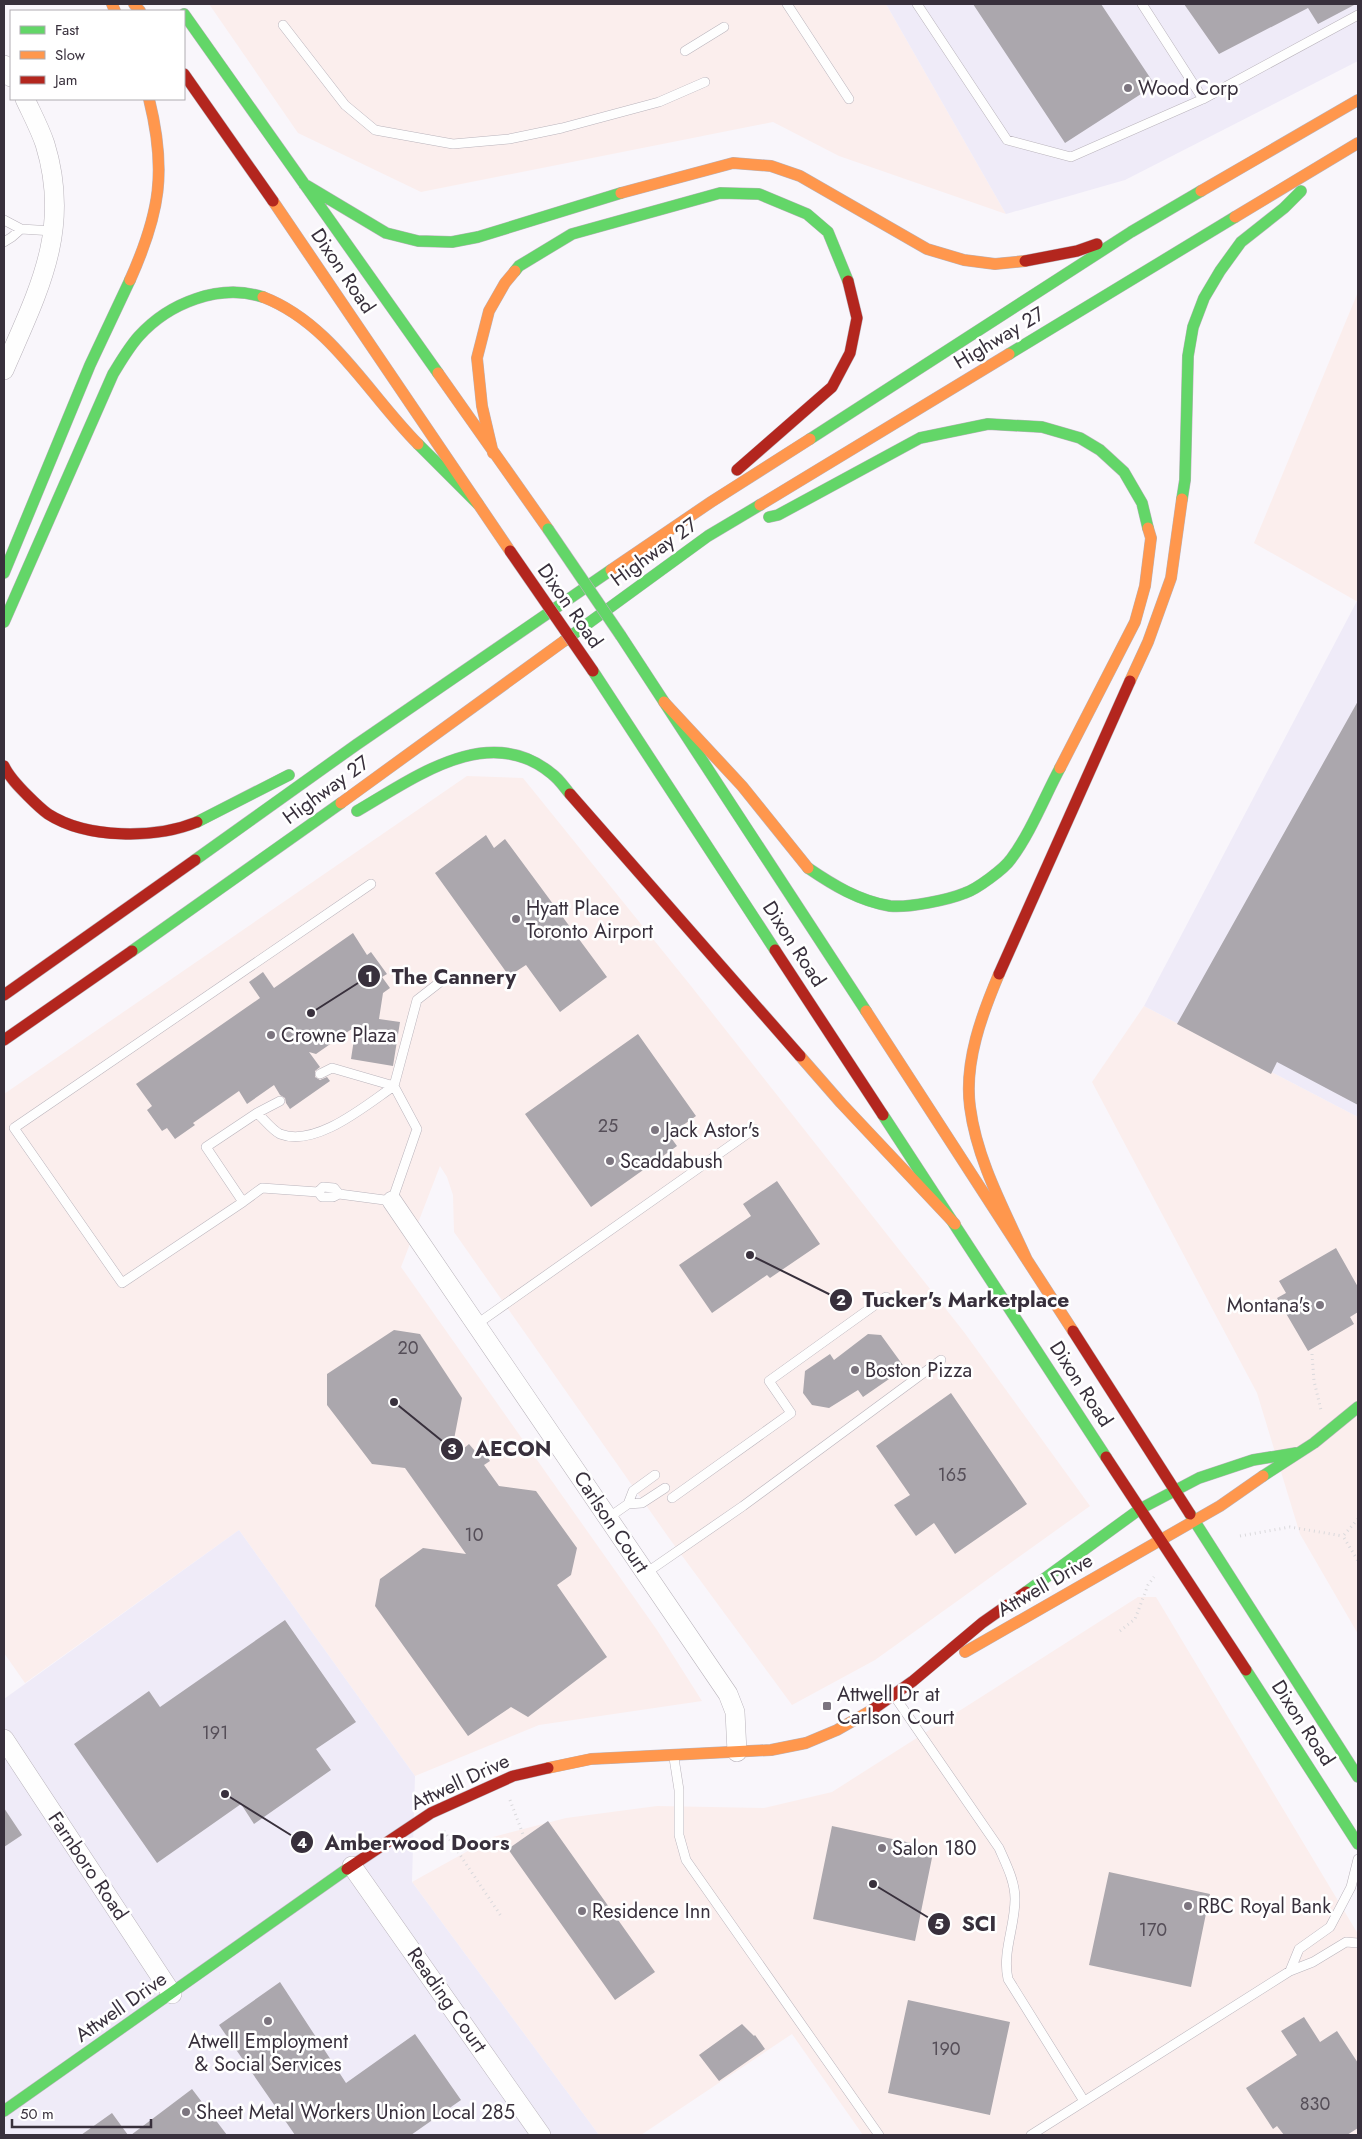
<svg xmlns="http://www.w3.org/2000/svg" width="1362" height="2139" viewBox="0 0 1362 2139" font-family="Jost,sans-serif">
<rect width="100%" height="100%" fill="#f9f6fb"/>
<path fill="#fbeeed" d="M209,4h677l120,210 -167,-58 -66,-34 -352,70 -123,-59z
M1358,292v310l-104,-59z
M467,776l56,2 168,208 273,346 126,174 -215,154 -83,45 -123,-167 -215,-306 -1,-37 -6,-18 -7,-11 -39,101 256,363 45,71 -163,24 -124,51 -176,-246 -214,153 -21,-30v-559z
M1144,1006l214,111v517l-58,-100 -43,-141 -165,-311z
M1138,1597h18l202,337v201h-495l-71,-101 -151,101h-42l-187,-253 81,-45 73,-19 91,-12 107,2 68,-16z"/>
<path fill="#efebf8" d="M886,4h472v57l-233,119 -119,34z
M1357,601l1,1v515l-214,-111z
M239,1530l176,246 -3,106 187,253h-595v-436z"/>
<path fill="#aba7ad" d="M973,4h128l54,81 -90,58z
M1184,4h172l-38,20 -10,-16 -89,46z
M1358,701v404l-81,-43 -6,12 -94,-50z
M486,835l8,13 11,-9 102,138 -47,35 -34,-47 -17,11 -74,-103z
M353,933l14,22 4,-3 16,22 -5,3 8,11 -7,5 -4,26 21,3 -7,44 -42,-7 5,-33 -40,28 -7,-2 11,15 -5,4v6l5,3 7,-3 3,4 -40,28 -4,-6 -1,-5 -5,-3 -6,-10 -27,19 -8,-13 -46,32 2,2 -20,14 -8,-11 -5,3 -15,-21 5,-4 -16,-22 124,-86 -11,-16 14,-10 11,16z
M638,1034l58,82 -27,19 8,11 -86,61 -66,-93z
M777,1181l43,63 -50,34 -3,-3 -55,38 -33,-48 72,-49 -8,-12z
M1336,1248l22,39v25l-8,5 4,7 -46,27 -31,-53 9,-5 -7,-12z
M394,1330l26,4 42,64 -12,62 19,-16 6,7 6,-5 9,15 -6,4 15,21 37,5 41,57 -6,27 -14,10 50,72 -79,60 -17,-10 -43,29 -93,-130 5,-27 43,-31 43,6 -61,-86 -33,-4 -45,-59v-31z
M868,1334l13,1 24,33 -42,29 -5,-7 -29,18 -17,-3 -9,-12 2,-22 25,-17 4,6z
M951,1393l76,111 -72,50 -21,-31 -18,13 -22,-31 16,-10 -34,-49z
M285,1620l71,102 -40,27 15,21 -77,54 -13,-20 -84,59 -83,-119 75,-53 11,16z
M4,1808l18,27 -18,12z
M548,1821l107,151 -40,28 -107,-151z
M832,1826l102,22 -19,93 -102,-22z
M1109,1872l101,22 -19,93 -102,-22z
M280,1982l66,101 69,-49 46,66 -50,35h-116l-76,-110z
M908,2000l102,22 -20,93 -102,-22z
M1304,2017l16,25 17,-11 21,32v65l-11,7h-63l-7,-9 -4,3 -27,-41 51,-33 -16,-24z
M742,2024l12,12 1,-1 10,14 -46,32 -20,-26z
M192,2089l35,46h-96z
M112,2113l16,22h-47z"/>
<g fill="none" stroke-linecap="round" stroke-linejoin="round">
<defs>
<path id="lane" d="M787,4l62,95
M917,4l90,136 64,17 132,-58
M1142,4l61,95 155,-84
M283,25l62,80 30,25 78,14 56,-5 53,-11 97,-26 46,-20
M685,51l39,-24
M4,220l17,9 32,2
M4,242l8,-5 9,-8
M320,1074l12,-6 62,18
M257,1113l23,-12
M318,1192l5,-5 11,1 5,6 53,7 25,-72 -23,-43 23,-86 27,-21
M339,1194l-6,3h-11l-4,-5 -56,-4 -19,14 -37,-55 51,-34c7,6 15,17 23,21 36,14 86,-29 114,-48
M243,1202l-121,81 -108,-155 357,-244
M477,1324l277,-195
M672,1498l119,-85 -22,-32 117,-84
M628,1504l5,-13 22,-16
M608,1518l20,-14 14,-1 23,-15
M646,1573l97,-67 198,-146
M895,1697l104,151c7,16 16,33 16,51 0,28 -13,53 -7,80l76,122
M674,1758l5,32v45l7,25 193,275
M1290,1971l9,-22 31,-22 21,-40 7,-28
M1031,2135l259,-164 23,-9 33,-20 12,1"/>
<path id="street" d="M4,65l7,12
M4,370c33,-77 68,-139 41,-226 -5,-15 -13,-30 -20,-45
M392,1201l336,493 7,18 2,40
M4,1739l168,255
M352,1866l189,269"/>
<path id="fast" d="M184,14l254,359
M304,184l82,49 32,8 34,1 26,-5 143,-44
M515,271l4,-5 53,-32 148,-41 39,1 48,20 21,18 20,49
M1009,354l226,-137
M810,439l321,-207 70,-41
M418,444l60,60
M1182,499l3,-19 3,-124 5,-29 11,-29 16,-27 21,-29 43,-34 17,-17
M769,517l9,-2 142,-77 68,-14 54,3 38,11 20,12 24,22 18,31 6,25
M4,573l86,-208 40,-85
M4,622l109,-248c8,-13 16,-27 26,-38 30,-33 80,-53 124,-39
M621,636l245,375
M564,641l144,-105 52,-31
M593,671l182,279
M357,811c57,-33 132,-90 195,-37 7,5 12,13 18,20
M197,822l92,-47
M195,860l161,-115 255,-175
M808,868c25,17 51,33 82,38 18,2 58,-6 75,-13 12,-4 39,-24 46,-34 20,-27 33,-61 49,-91
M132,951l209,-148
M883,1115l223,342
M1263,1476l51,-33 44,-36
M1190,1514l168,263
M1026,1592l114,-83 59,-31 54,-18 43,-7
M1246,1670l112,174
M4,2111l343,-242"/>
<path id="slow" d="M112,4l3,7
M134,4l6,7
M1201,191l157,-91
M621,193l112,-30 38,3 29,10 127,73 37,11 31,4 30,-3
M273,201l237,350
M1235,217l123,-74
M130,280c30,-67 37,-109 19,-181
M263,297c68,26 105,97 155,147
M438,373l110,156
M493,453l-11,-47 -5,-48 12,-47 16,-28 10,-12
M760,505l249,-151
M611,570l100,-68 99,-63
M1130,681l18,-39 23,-64 11,-79
M664,702l78,84 66,82
M1060,768l75,-146 10,-36 6,-48 -3,-10
M341,803l223,-162
M999,974c-17,40 -35,88 -29,133 7,54 35,104 57,153
M866,1011l207,320
M800,1056l41,47 114,121
M965,1652l255,-146 43,-30
M548,1768l43,-9 180,-9 35,-7 31,-13 35,-20"/>
<path id="jam" d="M184,74l89,127
M1025,261l52,-10 20,-7
M737,470l95,-83 18,-34 7,-35 -9,-37
M4,766c5,11 15,21 24,30 6,6 13,13 20,18 39,25 107,25 149,8
M570,794l230,262
M775,950l108,165
M999,974l131,-293
M4,995l191,-135
M4,1040l128,-89
M1073,1331l117,183
M1106,1457l140,213
M872,1710l41,-29 69,-58 44,-31
M347,1869l84,-56 82,-37 35,-8"/>
</defs>
<use href="#lane" stroke="#b9b3bb" stroke-width="10"/>
<use href="#street" stroke="#b9b3bb" stroke-width="20"/>
<use href="#fast" stroke="#b9b3bb" stroke-width="12"/>
<use href="#slow" stroke="#b9b3bb" stroke-width="12"/>
<use href="#jam" stroke="#b9b3bb" stroke-width="12"/>
<path stroke="#dad9dc" stroke-width="3" stroke-dasharray="1 4" stroke-linecap="butt" d="M1312,1354l2,27 7,29
M1358,1519l-15,17 15,25
M1240,1536l50,-9 53,9
M1120,1631l15,-12 13,-34 6,-8
M510,1800l14,37
M444,1831l57,85"/>
<use href="#lane" stroke="#fefefe" stroke-width="9"/>
<use href="#street" stroke="#fefefe" stroke-width="19"/>
<use href="#fast" stroke="#63d668" stroke-width="11"/>
<use href="#slow" stroke="#ff974d" stroke-width="11"/>
<use href="#jam" stroke="#b3261e" stroke-width="11"/>
<defs>
<path id="fast-bridge" d="M548,529l73,107"/>
<path id="jam-bridge" d="M510,551l83,120"/>
</defs>
<use href="#fast-bridge" stroke="#b9b3bb" stroke-width="12" stroke-linecap="butt"/>
<use href="#jam-bridge" stroke="#b9b3bb" stroke-width="12" stroke-linecap="butt"/>
<use href="#fast-bridge" stroke="#63d668" stroke-width="11"/>
<use href="#jam-bridge" stroke="#b3261e" stroke-width="11"/>
</g>
<g fill="#7c757f" stroke="#fff" stroke-width="2">
<circle cx="1128" cy="88" r="5"/>
<circle cx="516" cy="919" r="5"/>
<circle cx="271" cy="1035" r="5"/>
<circle cx="655" cy="1130" r="5"/>
<circle cx="610" cy="1161" r="5"/>
<circle cx="1320" cy="1305" r="5"/>
<circle cx="855" cy="1370" r="5"/>
<rect x="822" y="1701" width="10" height="10" rx="2.5"/>
<circle cx="882" cy="1848" r="5"/>
<circle cx="1188" cy="1906" r="5"/>
<circle cx="582" cy="1911" r="5"/>
<circle cx="268" cy="2021" r="5"/>
<circle cx="186" cy="2112" r="5"/>
</g>
<g text-anchor="middle" dominant-baseline="central" stroke-width="5" stroke-linejoin="round" paint-order="stroke">
<g font-size="18" fill="#554e58">
<text x="608" y="1126">25</text>
<text x="408" y="1348">20</text>
<text x="952" y="1475">165</text>
<text x="474" y="1535">10</text>
<text x="215" y="1733">191</text>
<text x="1153" y="1930">170</text>
<text x="946" y="2049">190</text>
<text x="1315" y="2104">830</text>
</g>
<g font-size="20" fill="#38303c" stroke="#fff" text-anchor="start">
<text x="1138" y="88">Wood Corp</text>
<text x="526" y="908">Hyatt Place<tspan x="526" dy="23">Toronto Airport</tspan></text>
<text x="281" y="1035">Crowne Plaza</text>
<text x="665" y="1130">Jack Astor's</text>
<text x="620" y="1161">Scaddabush</text>
<text x="1310" y="1305" text-anchor="end">Montana's</text>
<text x="865" y="1370">Boston Pizza</text>
<text x="837" y="1694">Attwell Dr at<tspan x="837" dy="23">Carlson Court</tspan></text>
<text x="892" y="1848">Salon 180</text>
<text x="1198" y="1906">RBC Royal Bank</text>
<text x="592" y="1911">Residence Inn</text>
<text x="268" y="2041" text-anchor="middle">Atwell Employment<tspan x="268" dy="23">&amp; Social Services</tspan></text>
<text x="196" y="2112">Sheet Metal Workers Union Local 285</text>
</g>
<g font-size="20" fill="#38303c" stroke="#fff">
<text transform="translate(343 271) rotate(56)">Dixon Road</text>
<text transform="translate(999 338) rotate(-31)">Highway 27</text>
<text transform="translate(654 552) rotate(-36)">Highway 27</text>
<text transform="translate(570 606) rotate(55)">Dixon Road</text>
<text transform="translate(326 790) rotate(-36)">Highway 27</text>
<text transform="translate(794 944) rotate(57)">Dixon Road</text>
<text transform="translate(1081 1384) rotate(57)">Dixon Road</text>
<text transform="translate(611 1522) rotate(56)">Carlson Court</text>
<text transform="translate(1045 1585) rotate(-30)">Attwell Drive</text>
<text transform="translate(1303 1723) rotate(57)">Dixon Road</text>
<text transform="translate(460 1782) rotate(-25)">Attwell Drive</text>
<text transform="translate(88 1866) rotate(56)">Farnboro Road</text>
<text transform="translate(447 2000) rotate(55)">Reading Court</text>
<text transform="translate(121 2007) rotate(-35)">Attwell Drive</text>
</g>
</g>
<path fill="none" stroke="#38303c" stroke-width="2" d="M311 1013L369 976M750 1255L841 1300M394 1402L452 1449M225 1794L302 1842M873 1884L939 1924"/>
<g fill="#38303c" stroke="#fff" stroke-width="2">
<circle cx="311" cy="1013" r="5"/>
<circle cx="750" cy="1255" r="5"/>
<circle cx="394" cy="1402" r="5"/>
<circle cx="225" cy="1794" r="5"/>
<circle cx="873" cy="1884" r="5"/>
<circle cx="369" cy="976" r="12"/>
<circle cx="841" cy="1300" r="12"/>
<circle cx="452" cy="1449" r="12"/>
<circle cx="302" cy="1842" r="12"/>
<circle cx="939" cy="1924" r="12"/>
</g>
<g font-size="15" text-anchor="middle" font-weight="bold" fill="#fff">
<text x="369" y="982">1</text>
<text x="841" y="1305">2</text>
<text x="452" y="1454">3</text>
<text x="302" y="1848">4</text>
<text x="939" y="1929">5</text>
</g>
<g font-size="21" text-anchor="middle" font-weight="bold" fill="#38303c" stroke="#fff" stroke-width="5" stroke-linejoin="round" paint-order="stroke">
<text x="454" y="984">The Cannery</text>
<text x="966" y="1307">Tucker's Marketplace</text>
<text x="513" y="1456">AECON</text>
<text x="417" y="1850">Amberwood Doors</text>
<text x="979" y="1931">SCI</text>
</g>
<rect width="1362" height="2139" fill="none" stroke="#38303c" stroke-width="10"/>
<rect x="10" y="10" width="175" height="90" fill="#ffffff" stroke="#afacb1"/>
<rect x="20" y="26" width="25" height="8" fill="#63d668" stroke="#afacb1"/>
<text x="55" y="35" font-size="15" fill="#38303c">Fast</text>
<rect x="20" y="51" width="25" height="8" fill="#ff974d" stroke="#afacb1"/>
<text x="55" y="60" font-size="15" fill="#38303c">Slow</text>
<rect x="20" y="76" width="25" height="8" fill="#b3261e" stroke="#afacb1"/>
<text x="55" y="85" font-size="15" fill="#38303c">Jam</text>
<path d="M12 2119v8h139v-8" fill="none" stroke="#38303c" stroke-width="2.5"/>
<text x="20" y="2119" font-size="15" fill="#38303c" stroke="#ffffff" stroke-width="4" paint-order="stroke">50 m</text>
</svg>
